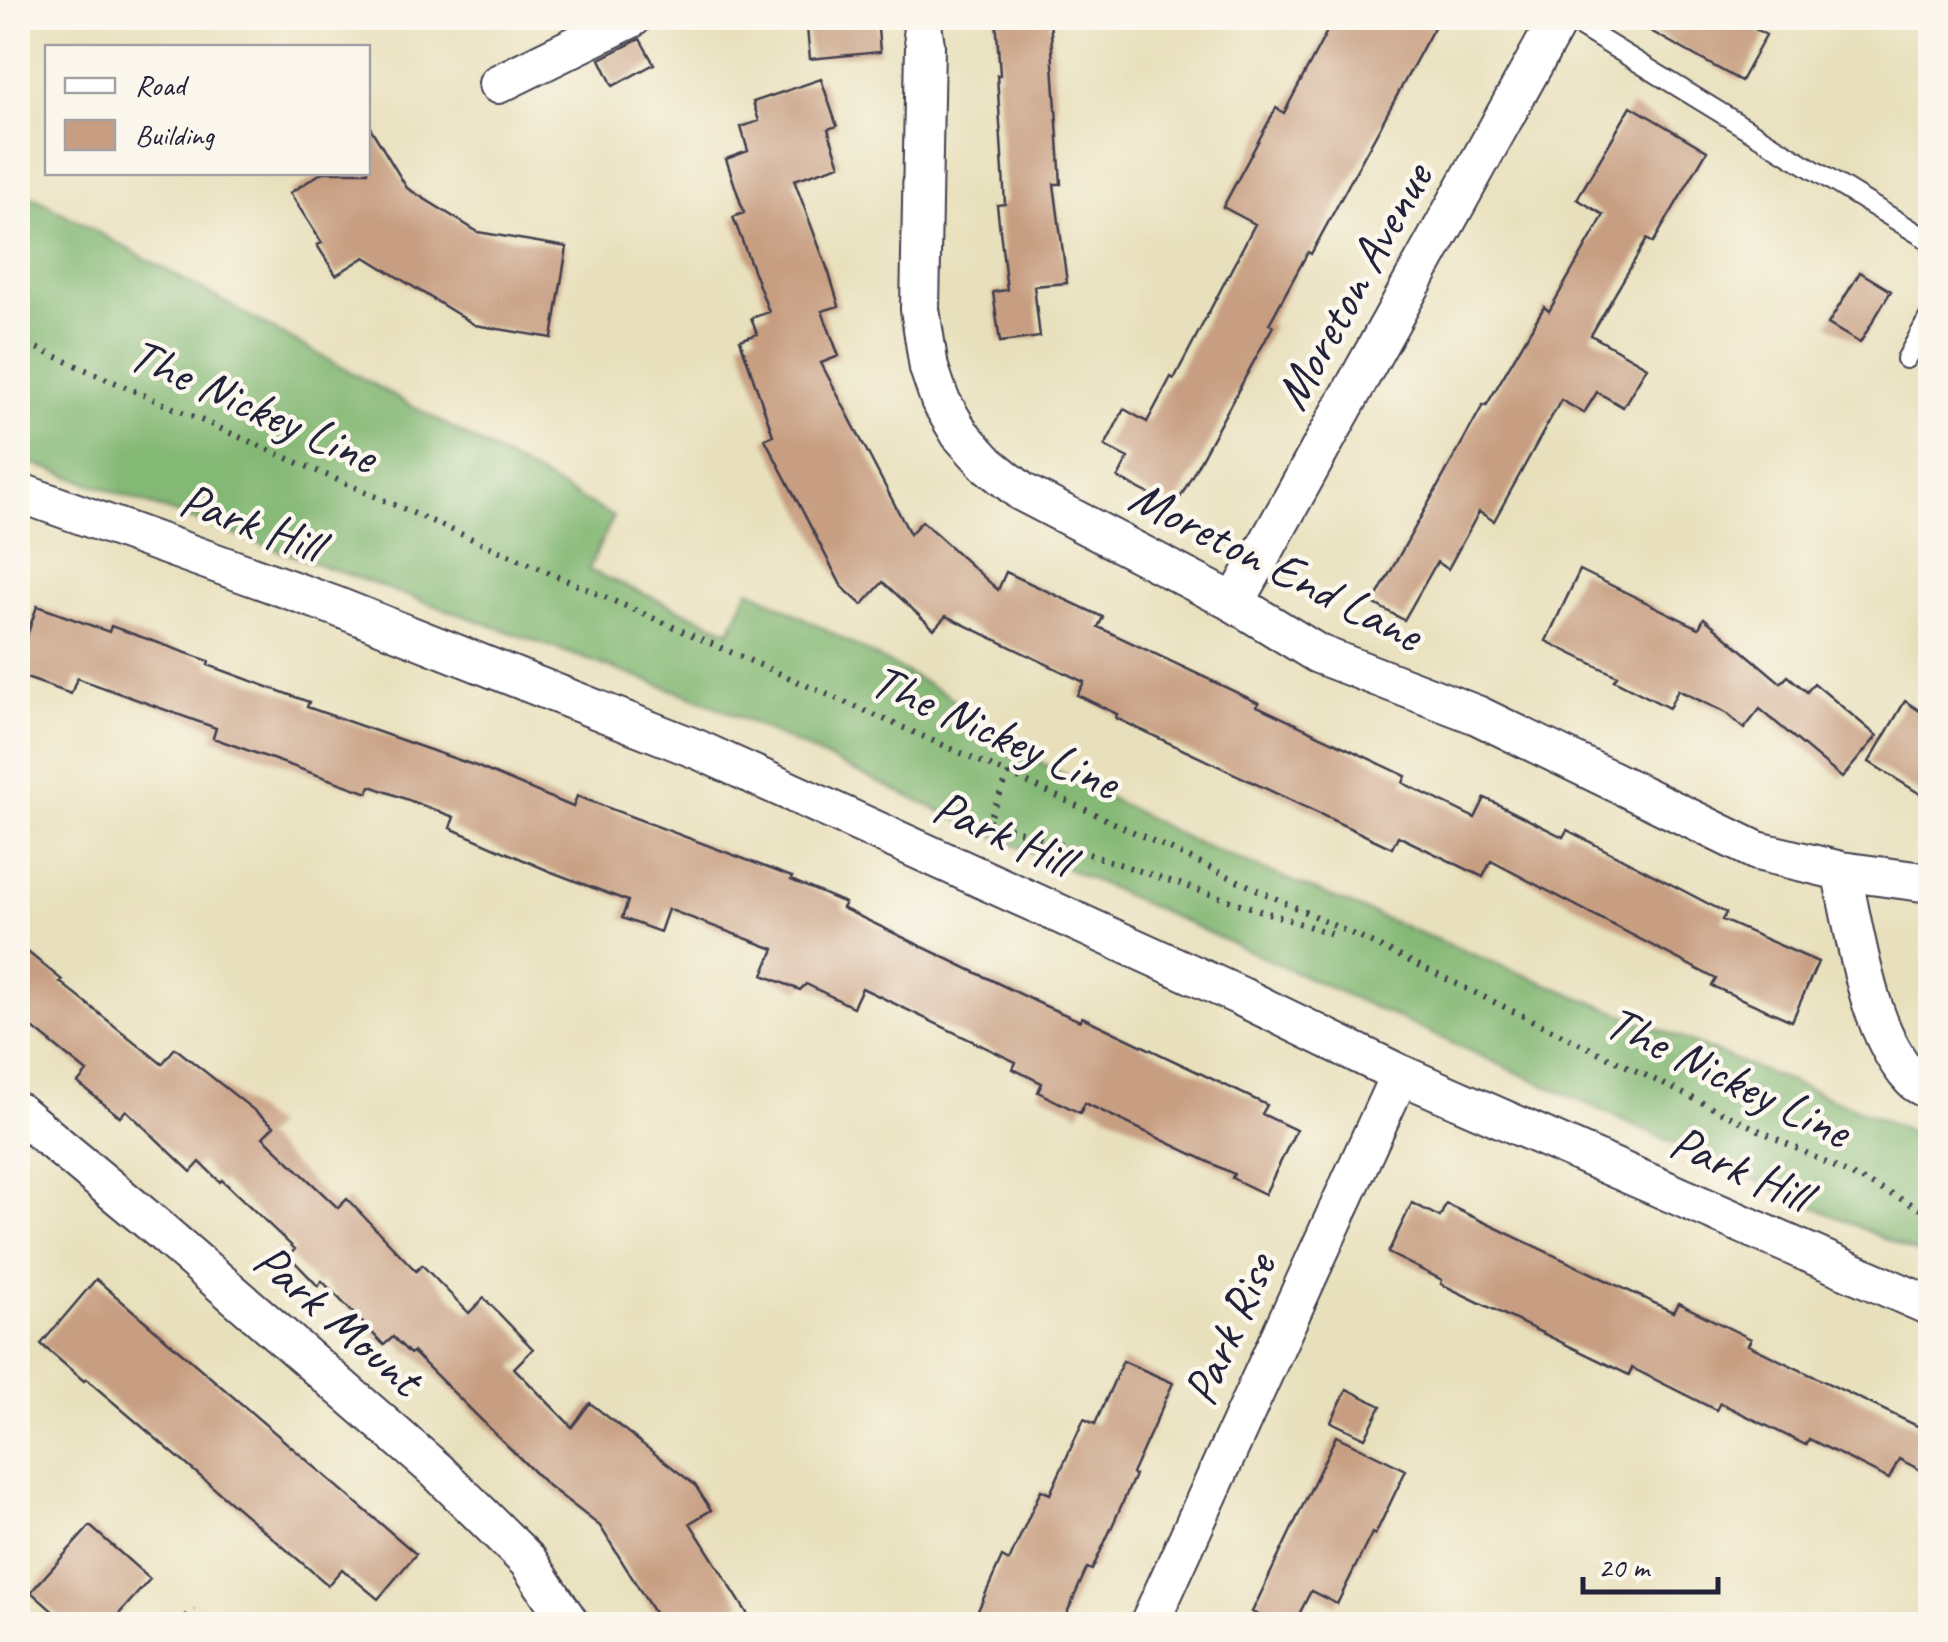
<svg xmlns="http://www.w3.org/2000/svg" width="1948" height="1642" viewBox="0 0 1948 1642" font-family="Caveat,sans-serif">
<rect width="100%" height="100%" fill="#fbf7ec"/>
<filter id="ink" filterUnits="userSpaceOnUse"><feTurbulence type="fractalNoise" baseFrequency=".01" numOctaves="2"/><feDisplacementMap in="SourceGraphic" scale="20" xChannelSelector="R" yChannelSelector="G"/><feConvolveMatrix kernelMatrix="1 2 1 2 8 2 1 2 1" color-interpolation-filters="sRGB"/></filter>
<filter id="wash" filterUnits="userSpaceOnUse"><feTurbulence type="fractalNoise" baseFrequency=".0048" numOctaves="4" result="noise"/><feDisplacementMap in="SourceGraphic" scale="40" xChannelSelector="R" yChannelSelector="G"/><feGaussianBlur stdDeviation="2.25" result="paint"/><feColorMatrix in="noise" values="0 0 0 0 0 0 0 0 0 0 0 0 0 0 0 0 0 1.4 0 .05"/><feComposite in="paint" operator="in"/></filter>
<g filter="url(#wash)">
<rect width="100%" height="100%" fill="#e8e0bc"/>
<path fill="#84b874" stroke="#536d58" stroke-width="2.5" d="M18,191l14,5 581,321 -25,53 142,61 19,-42 197,105 83,62 161,84 679,274 61,27v118l-962,-435 -266,-124 -684,-242z"/>
<g id="blocks">
<path fill="#c79e81" d="M806,18h71l3,34 -70,7z
M996,18h54l11,166h-7l13,99 -33,3 6,51 -40,5 -7,-50 14,-2 -10,-85 8,-1 -8,-129h3z
M1334,18h105l-128,236 -3,-2 -39,72 4,2 -98,181 -57,-29 10,-20 -23,-12 19,-37 23,13 24,-45 3,2 81,-155 -32,-17 53,-99 8,5z
M1627,18h108l31,17 -25,46z
M640,39l14,25 -41,22 -13,-27z
M821,79l16,47 -9,3 12,36 -46,15 35,93 10,33 -17,5 17,45 -18,7 89,171 12,-13 76,69 8,-18 97,45 -5,10 161,76 -2,3 149,70 -3,7 72,35 10,-20 78,39 4,-7 159,83 -4,7 96,42 -26,59 -80,-35 4,-7 -225,-118 -8,16 -85,-41 -6,12 -276,-130 1,-4 -40,-19 7,-13 -138,-66 -12,13 -51,-47 -21,23 -20,-18 -77,-148 8,-4 -33,-95 17,-6 -6,-16 18,-6 -36,-95 11,-4 -18,-54 22,-8 -7,-24 18,-6 -6,-19z
M1631,106l76,45 -54,92 -6,-4 -56,96 56,32 -24,40 -26,-15 -13,21 -23,-13 -67,121 -15,-9 -31,57 -11,-7 -33,58 -31,-17 110,-198 3,1 58,-99 5,4 55,-96 -27,-16z
M368,124l39,64 71,44 89,15 -15,91 -77,-13 -110,-68 -29,18 -19,-30 5,-2 -32,-50 33,-21h45z
M1860,272l31,19 -31,52 -32,-19z
M1580,570l119,58 5,-10 77,65 7,-7 19,16 7,-9 63,53 -35,42 -82,-69 -16,20 -18,-16 -48,-23 -9,18 -55,-28 3,-4 -71,-35z
M37,606l72,26 2,-6 98,35 -1,4 101,37 -2,5 169,59 97,41 4,-11 215,81 -1,3 54,23 -3,5 201,97 37,16 2,-4 185,88 -5,9 34,16 -31,64 -33,-16 2,-4 -149,-71 -5,10 -42,-21 4,-9 -29,-14 3,-7 -154,-74 -9,19 -47,-23 -6,6 -37,-15 11,-26 -106,-40 -8,23 -38,-14 6,-17 -79,-30 -99,-43 4,-11 -83,-31 -3,7 -155,-55 3,-10 -139,-50 -6,16 -53,-19v-13z
M1905,701l25,17v82l-61,-38z
M18,944l44,36 -2,2 102,82 13,-16 99,78 -11,11 75,71 9,-9 69,72 6,-6 47,48 15,-15 49,51 -19,19 58,59 18,-24 105,82 16,25 -21,13 64,101h-93l-61,-98 -54,-42 -133,-132 -3,2 -17,-17 -9,8 -62,-64 -4,5 -29,-30 6,-7 -73,-69 -2,2 -20,-20 -9,10 -65,-62 -6,7 -42,-34 9,-11 -69,-56z
M1412,1203l28,14 6,-13 227,108 5,-9 73,36 -3,6 182,87v43l-31,-16 -10,20 -80,-40 -3,6 -86,-42 -4,7 -84,-42 -3,7 -188,-91 1,-4 -54,-27z
M96,1279l320,275 -38,45 -36,-30 -14,16 -242,-206 -2,2 -43,-37z
M1123,1361l50,22 -41,91 3,1 -21,47 -22,48 -5,-2 -25,56h-90l30,-67 7,4 32,-71 9,4 34,-75 11,5z
M1347,1389l34,17 -16,32 -34,-16z
M1336,1436l70,34 -31,65 -3,-2 -35,71 -26,-13 -17,33h-17l-25,-12z
M90,1526l60,53 -40,45h-43l-36,-32z"/>
</g>
</g>
<g filter="url(#ink)">
<use href="#blocks" fill-opacity="0" stroke="#403e4e" stroke-width="2.5"/>
<g fill="none" stroke-linecap="round" stroke-linejoin="round">
<defs>
<path id="service" d="M1566,18l364,223
M1906,359l24,-44"/>
<path id="minor" d="M921,18l4,27 -5,264 9,59 11,32 20,34 27,30 35,28 213,111 83,51 159,61 280,136 84,20 89,12
M498,84l134,-66
M18,492l317,114 364,144 543,247 158,77 530,232
M1235,603l324,-585
M1841,871c15,63 26,159 70,207 5,6 12,9 19,12
M18,1112l136,113 282,245 92,91 42,63
M1149,1624l251,-550"/>
</defs>
<use href="#service" stroke="#403e4e" stroke-width="22"/>
<use href="#minor" stroke="#403e4e" stroke-width="42"/>
<path stroke="#403e4e" stroke-width="6" stroke-dasharray="2.5 8" stroke-linecap="butt" d="M18,340l991,434 384,179 537,260
M1009,774l-21,47 347,114
M179,1624l15,-15"/>
<use href="#service" stroke="#fff" stroke-width="18"/>
<use href="#minor" stroke="#fff" stroke-width="38"/>
</g>
</g>
<g text-anchor="middle" dominant-baseline="central" stroke-width="9" stroke-linejoin="round" paint-order="stroke">
<g font-size="50" fill="#22223b" stroke="#fbf7ec">
<text transform="translate(1353 286) rotate(-61)">Moreton Avenue</text>
<text transform="translate(253 405) rotate(24)">The Nickey Line</text>
<text transform="translate(251 522) rotate(20)">Park Hill</text>
<text transform="translate(1276 565) rotate(27)">Moreton End Lane</text>
<text transform="translate(995 731) rotate(24)">The Nickey Line</text>
<text transform="translate(1003 833) rotate(24)">Park Hill</text>
<text transform="translate(1728 1076) rotate(26)">The Nickey Line</text>
<text transform="translate(1740 1168) rotate(24)">Park Hill</text>
<text transform="translate(338 1319) rotate(41)">Park Mount</text>
<text transform="translate(1229 1329) rotate(-66)">Park Rise</text>
</g>
</g>
<rect width="1948" height="1642" fill="none" stroke="#fbf7ec" stroke-width="60"/>
<rect x="45" y="45" width="325" height="130" fill="#fbf7ec" stroke="#a4a2a5" stroke-width="2.5"/>
<rect x="65" y="78" width="50" height="15" fill="#ffffff" stroke="#a4a2a5" stroke-width="2.5"/>
<text x="135" y="95" font-size="30" fill="#22223b">Road</text>
<rect x="65" y="120" width="50" height="30" fill="#c79e81" stroke="#a4a2a5" stroke-width="2.5"/>
<text x="135" y="145" font-size="30" fill="#22223b">Building</text>
<path d="M1583 1577v15h135v-15" fill="none" stroke="#22223b" stroke-width="5"/>
<text x="1598" y="1577" font-size="30" fill="#22223b" stroke="#fbf7ec" stroke-width="8" paint-order="stroke">20 m</text>
</svg>
